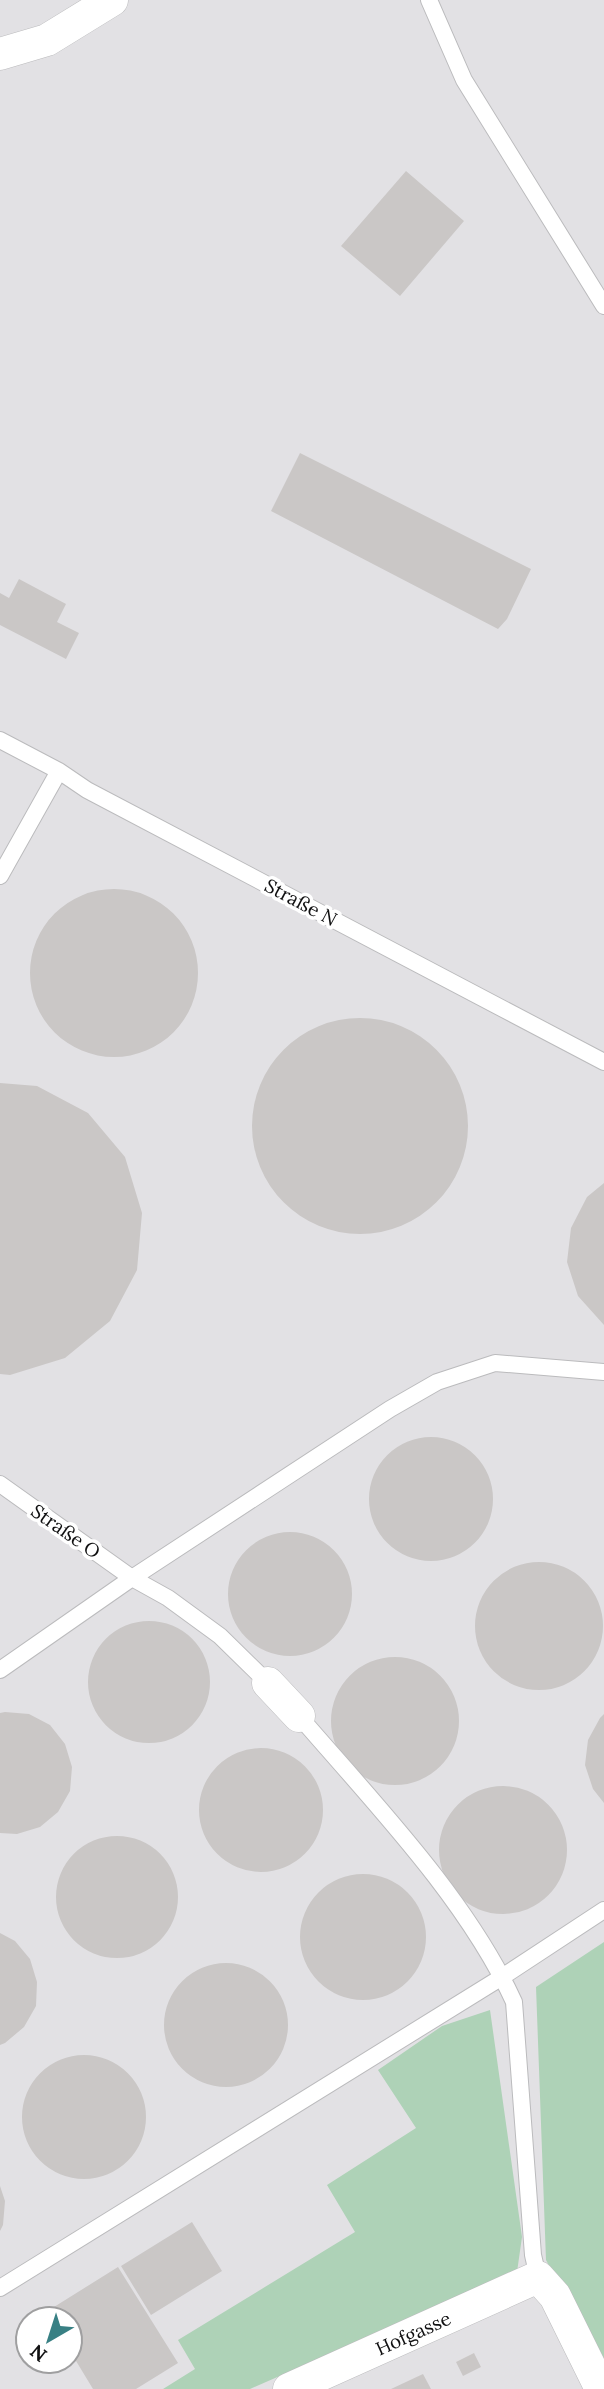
<svg xmlns="http://www.w3.org/2000/svg" width="604" height="2389" viewBox="0 0 604 2389" font-family="Lora,serif">
<rect width="100%" height="100%" fill="#e2e1e4"/>
<path fill="#aed2b7" d="M604,1942v424l-58,-106 -10,-273z
M490,2010l32,227 -5,35 -267,117h-87l32,-20 -17,-29 177,-108 -28,-47 89,-57 -38,-58 64,-44z"/>
<path fill="#cac7c6" d="M406,171l58,50 -64,75 -59,-50z
M300,453l231,116 -24,50 -9,10 -227,-118z
M19,579l47,25 -9,18 22,11 -13,26 -66,-34v-32l9,5z
M30 973a84 84 0 1 1 168 0a84 84 0 1 1-168 0Z
M252 1126a108 108 0 1 1 216 0a108 108 0 1 1-216 0Z
M0,1083l37,3 51,27 37,44 17,56 -5,57 -27,51 -45,37 -55,17 -10,-1z
M604,1183v142l-26,-29 -11,-34 4,-34 16,-31z
M369 1499a62 62 0 1 1 124 0a62 62 0 1 1-124 0Z
M228 1594a62 62 0 1 1 124 0a62 62 0 1 1-124 0Z
M475 1626a64 64 0 1 1 128 0a64 64 0 1 1-128 0Z
M88 1682a61 61 0 1 1 122 0a61 61 0 1 1-122 0Z
M331 1721a64 64 0 1 1 128 0a64 64 0 1 1-128 0Z
M5,1712l24,2 21,11 15,19 7,23 -2,24 -12,21 -18,15 -23,7 -17,-1v-120z
M604,1714v89l-11,-14 -8,-24 3,-25 12,-22z
M199 1810a62 62 0 1 1 124 0a62 62 0 1 1-124 0Z
M439 1850a64 64 0 1 1 128 0a64 64 0 1 1-128 0Z
M56 1897a61 61 0 1 1 122 0a61 61 0 1 1-122 0Z
M300 1937a63 63 0 1 1 126 0a63 63 0 1 1-126 0Z
M0,1933l15,8 15,18 7,23 -1,24 -12,21 -19,16 -5,2z
M164 2025a62 62 0 1 1 124 0a62 62 0 1 1-124 0Z
M22 2117a62 62 0 1 1 124 0a62 62 0 1 1-124 0Z
M0,2186l5,15 -2,24 -3,6z
M192,2222l30,49 -71,44 -30,-49z
M118,2267l60,96 -42,26h-43l-23,-38v-32h-20l-4,-7z
M474,2353l7,14 -18,9 -7,-14z
M423,2374l8,15h-40z"/>
<g fill="none" stroke-linecap="round" stroke-linejoin="round">
<defs>
<path id="lane" d="M429,0l35,80 140,226
M0,740l59,31 28,19 517,272
M0,876l59,-105
M0,1484l132,94 36,20 52,38 48,47
M0,1670l132,-92 258,-169 47,-27 58,-19 109,9
M299,1716c74,86 168,183 215,286l19,253 5,22
M0,2288l502,-311 102,-67"/>
<g id="street">
<path d="M0,54l47,-14 65,-40"/>
<path d="M268,1683l31,33"/>
<path id="s1" d="M289,2389l249,-112 17,19 46,93"/>
</g>
</defs>
<use href="#lane" stroke="#bbbbbd" stroke-width="18"/>
<use href="#street" stroke="#bbbbbd" stroke-width="33"/>
<use href="#lane" stroke="#fff" stroke-width="16"/>
<use href="#street" stroke="#fff" stroke-width="32"/>
</g>
<g text-anchor="middle" dominant-baseline="central" stroke-width="7" stroke-linejoin="round" paint-order="stroke">
<g font-size="19" fill="#101011" stroke="#fff">
<text transform="translate(301 902) rotate(28)">Straße N</text>
<text transform="translate(66 1531) rotate(35)">Straße O</text>
<text stroke="none"><textPath href="#s1" startOffset="136">Hofgasse</textPath></text>
</g>
</g>
<g transform="translate(49 2340) rotate(219)"><circle r="33" fill="#ffffff" stroke="#9f9fa0" stroke-width="2"/>
<path d="M0-5L12 26L0 18L-12 26Z" fill="#388084"/>
<text y="-10" font-size="19" font-weight="bold" text-anchor="middle" fill="#101011">N</text>
</g>
</svg>
